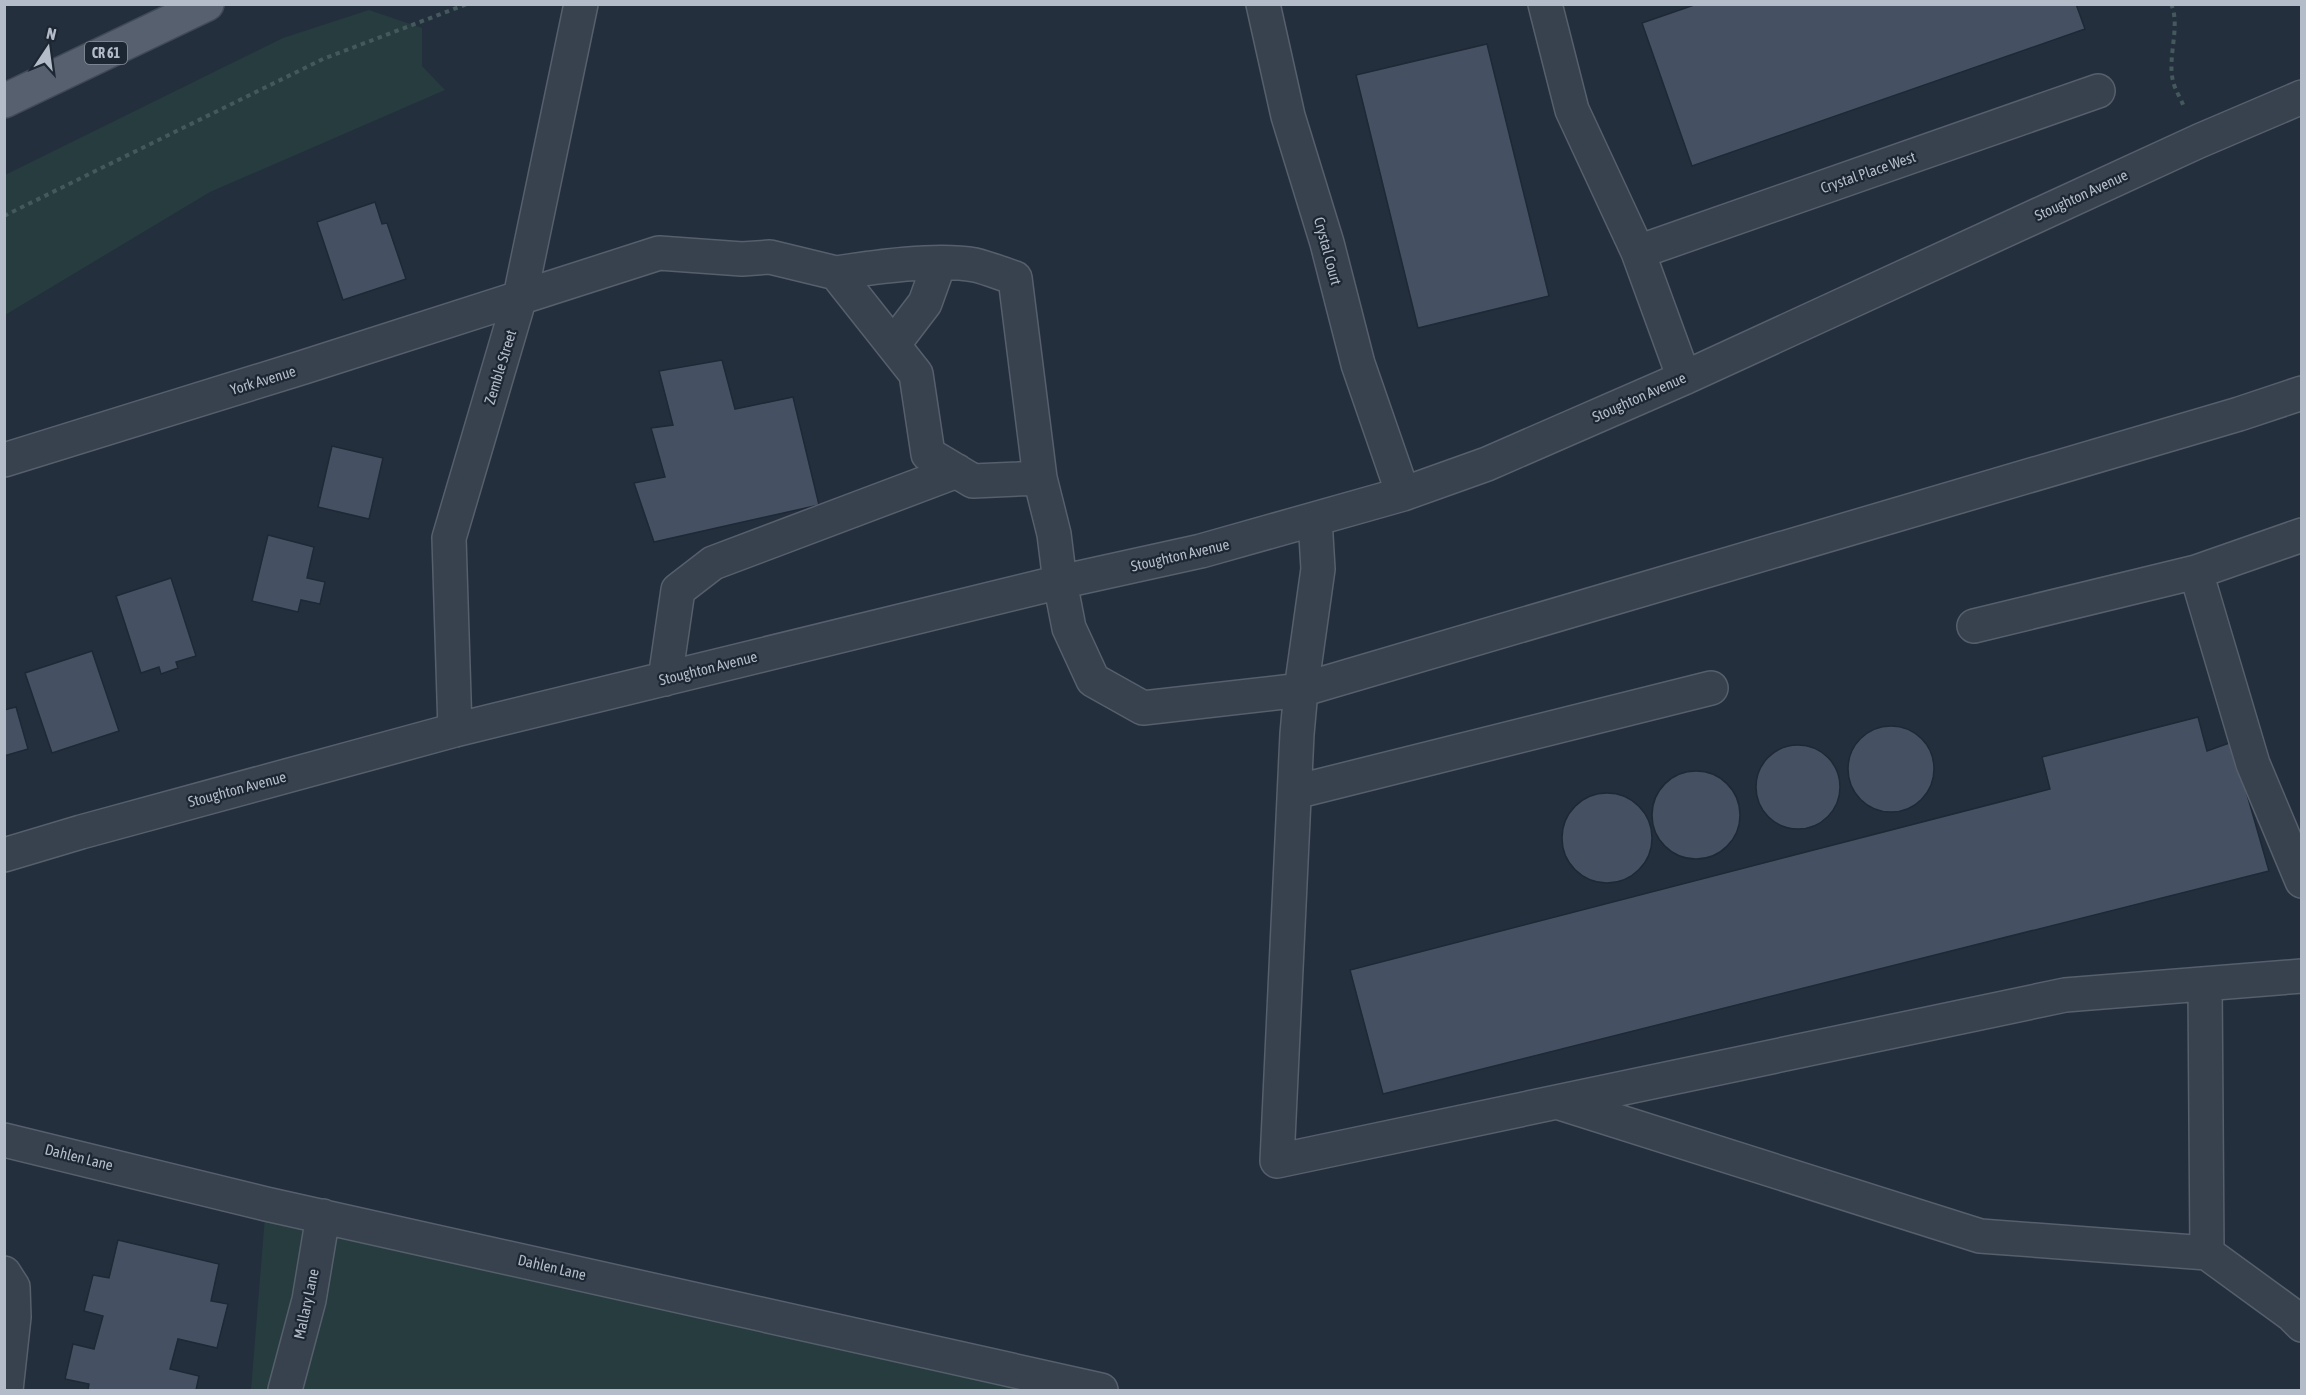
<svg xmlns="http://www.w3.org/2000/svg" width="2306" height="1395" viewBox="0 0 2306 1395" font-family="'Asap Condensed',sans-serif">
<rect width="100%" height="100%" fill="#242f3e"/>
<path fill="#263c3f" d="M369,10l53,18v38l23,24 -235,102 -205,123v-140l278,-137z
M266,1204l767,186h-782z"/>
<path fill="#455162" stroke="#1f2835" stroke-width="1.5" d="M1697,4h379l9,25 -393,137 -50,-143z
M1487,44l62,252 -131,32 -62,-253z
M375,202l7,22 5,-1 19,56 -63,21 -26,-78z
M722,360l13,49 58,-12 26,108 -165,37 -20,-59 31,-6 -14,-49 22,-3 -14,-54z
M332,446l51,12 -14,61 -51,-12z
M268,535l46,12 -7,31 18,4 -5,22 -19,-4 -3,12 -46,-11z
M171,578l25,78 -20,6 2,6 -17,6 -2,-7 -18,6 -25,-77z
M92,651l27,80 -67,22 -27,-80z
M16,707l12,42 -24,7v-46z
M2198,717l9,34 25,-9 37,129 -886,223 -33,-124 700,-181 -8,-32z
M1848 769a43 43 0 1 1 86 0a43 43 0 1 1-86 0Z
M1756 787a42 42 0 1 1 84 0a42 42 0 1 1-84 0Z
M1652 815a44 44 0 1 1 88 0a44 44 0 1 1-88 0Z
M1562 838a45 45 0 1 1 90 0a45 45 0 1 1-90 0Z
M118,1240l101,24 -8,37 17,3 -11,44 -39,-9 -8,30 29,7 -3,14h-108l1,-6 -24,-5 8,-35 21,5 9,-33 -19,-5 9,-36 16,3z"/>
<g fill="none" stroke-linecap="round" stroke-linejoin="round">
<defs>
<path id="minor" d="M1263,4l25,112 39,127 31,121 45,130
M1545,4l27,106 66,142 46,126
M1638,252l460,-161
M836,273c39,-6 101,-15 139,-8 13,3 27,9 40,13l25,200
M893,345l32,-42 14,-39
M4,460l300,-93 355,-114 83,6 28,-2 66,16 80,101 12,80 45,27 67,-3 14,56 6,48 9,46 24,52 50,28 158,-18 938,-276 63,-21
M1315,519l3,50 -17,121 -4,44 -20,427 788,-166 237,-19
M2302,535l-106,37 57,192 49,117
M1974,626l222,-54
M665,679l13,-89 35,-27 244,-92
M455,730l-6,-192 71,-241 61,-293
M1295,792l416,-104
M4,855l77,-23 374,-102 605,-148 141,-31 202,-57 84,-30 197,-86 515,-237 103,-44
M1560,1103l420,133 227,17 -2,-269
M4,1140l262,64 835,186
M2207,1253l85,62 10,10
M4,1273l9,14 1,30 -8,73
M285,1390l24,-90 14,-84"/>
<path id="major" d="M4,101l203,-97"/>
</defs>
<use href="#minor" stroke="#565f6c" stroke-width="36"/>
<use href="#major" stroke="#414a57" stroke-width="36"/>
<path stroke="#44595c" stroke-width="4" stroke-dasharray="4.5 4.5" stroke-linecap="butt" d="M2171,4c10,21 -4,53 2,77 2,9 8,18 11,26
M4,216l319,-157 144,-55"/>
<use href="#minor" stroke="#38414e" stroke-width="33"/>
<use href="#major" stroke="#56606e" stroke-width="33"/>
</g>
<g text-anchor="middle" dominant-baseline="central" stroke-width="4.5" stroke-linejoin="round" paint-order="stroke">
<rect fill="#1d2633" stroke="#878f9c" stroke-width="1.5" x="85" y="42" width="42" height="22" rx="4.5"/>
<g font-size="14" font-weight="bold" fill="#b4bcc9">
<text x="106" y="53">CR 61</text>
</g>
<g font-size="15" fill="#b4bcc9" stroke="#1d2633">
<text transform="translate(1868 172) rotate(-19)">Crystal Place West</text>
<text transform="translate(2081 195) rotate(-25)">Stoughton Avenue</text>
<text transform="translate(1328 251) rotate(75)">Crystal Court</text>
<text transform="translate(500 367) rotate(-73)">Zemble Street</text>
<text transform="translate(263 380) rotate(-17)">York Avenue</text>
<text transform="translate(1639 397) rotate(-24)">Stoughton Avenue</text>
<text transform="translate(1180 555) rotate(-13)">Stoughton Avenue</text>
<text transform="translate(708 668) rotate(-14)">Stoughton Avenue</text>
<text transform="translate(237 789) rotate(-15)">Stoughton Avenue</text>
<text transform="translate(79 1157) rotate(14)">Dahlen Lane</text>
<text transform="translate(552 1267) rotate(13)">Dahlen Lane</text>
<text transform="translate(306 1304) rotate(-78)">Mallary Lane</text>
</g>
</g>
<rect width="2306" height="1395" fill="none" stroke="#b4bcc9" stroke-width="12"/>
<g transform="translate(48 48) rotate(13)" stroke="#1d2633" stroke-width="4.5" paint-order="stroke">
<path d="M0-4.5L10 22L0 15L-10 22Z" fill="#b4bcc9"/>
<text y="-9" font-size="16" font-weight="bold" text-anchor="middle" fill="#b4bcc9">N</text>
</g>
</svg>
